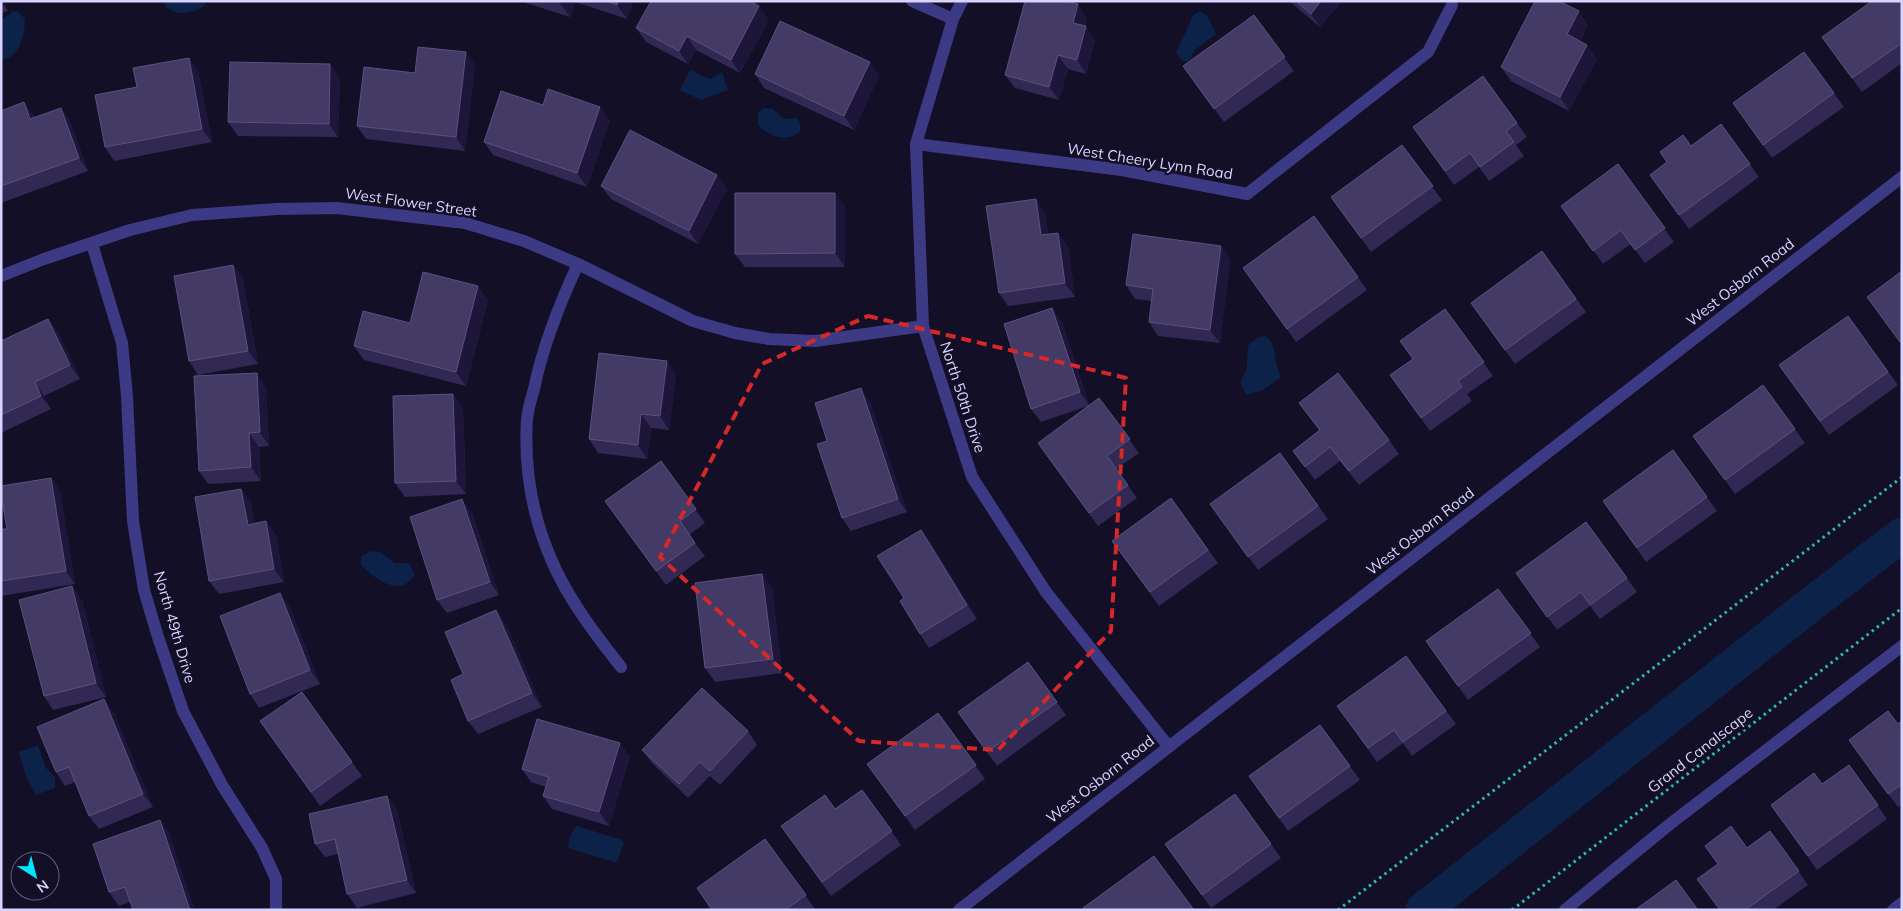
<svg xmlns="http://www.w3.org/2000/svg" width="1903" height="911" viewBox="0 0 1903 911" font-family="Mulish,sans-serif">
<rect width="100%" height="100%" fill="#130f26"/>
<path fill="#0c2248" d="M162,1h43l-1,5c-13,9 -33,11 -42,-5z
M17,11l8,8c0,15 -6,40 -24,41l1,-40 10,-8z
M1200,12l7,3 9,19 -21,16 -4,9 -5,3 -6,-3 -4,-7 18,-38z
M690,70l20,9 12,-7 6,18 -27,10 -21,-10z
M763,108l10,1 11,10 13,-1 3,5 1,6c-10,16 -33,7 -43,-4v-12z
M1265,336c10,8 9,14 11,26 1,6 4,10 4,16l-17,12 -16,5 -5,-8 -1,-6c10,-18 4,-19 8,-37l8,-6z
M370,551l10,1 15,11h14l6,11c-14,25 -40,5 -54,-9v-8z
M38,745l8,23 9,9v11l-19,7 -11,-21 -6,-22z
M577,826l45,14 2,3 -7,19h-3l-46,-14c0,-8 3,-17 9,-22z"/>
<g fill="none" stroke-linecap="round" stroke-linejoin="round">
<path stroke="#0c2248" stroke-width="35" d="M1423,910l396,-312 83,-63"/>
<path stroke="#2fb8b0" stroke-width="3" stroke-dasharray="2.5 4" stroke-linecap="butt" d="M1338,910l564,-433
M1512,910l390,-302"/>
<path stroke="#3d3a85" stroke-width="12" d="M912,1l41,18
M962,1l-9,18 -37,125 7,182 49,151 74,115 123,155
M916,144l206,26 125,24 181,-142 24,-47
M92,244l30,99 5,53 6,125 11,69 14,47 25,74 39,74 40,63 14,31v31
M578,264c-19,41 -35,81 -44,125 -3,10 -6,20 -7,30 -3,48 5,96 24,140 17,40 44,75 70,108
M1,276l43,-17 86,-29 62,-15 85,-6 60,-1 128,15 59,18 54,23 115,57 42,12 34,6 46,2 108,-15
M959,910l943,-733
M1565,910l105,-86 232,-178
M1893,910l9,-7"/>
</g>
<path fill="#312854" d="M1,1l7,10 -7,2z
M526,1h107l-6,18 -52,-17 -5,15 -44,-14z
M1289,1h53l-22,26z
M1902,1v62l-40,29 -40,-55z
M1254,15l40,56 -70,51 -41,-56z
M1087,18l-2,8 10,14 -9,34 -18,-5 -9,31 -44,-12 -10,-13z
M769,20l-29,53 -44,-23 -8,14 -42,-22 -10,-14z
M1588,25l-8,16 7,4 10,14 -28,52 -58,-30 -10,-14z
M466,52l9,14 -10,85 -99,-12 -9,-13z
M1804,52l40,55 -72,51 -39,-55z
M189,58l9,13 14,71 -98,19 -9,-14 32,-60z
M755,74l124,2 -25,54 -90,-42z
M1483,76l44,61 -11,8 8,11 -35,25 -10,-14 -25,18 -41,-58z
M340,78l-2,59 -100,-1 -10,-14z
M24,102l10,15 36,4 18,50 -87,32v-92z
M543,105l67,15 -23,67 -94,-32 -9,-13z
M1721,124l38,53 -70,52 -39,-54z
M1402,145l40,55 -71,52 -40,-55z
M1618,164l56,78 -29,21 -14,-19 -28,20 -42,-58z
M717,175l10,14 -29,55 -87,-45 -10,-13z
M845,206v61h-100l-10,-13z
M1045,213l3,21 20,12 7,51 -67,9 -9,-13z
M1314,216l53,74 -71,52 -53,-74z
M1542,251l44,61 -71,52 -44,-61z
M1230,259l-10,84 -62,-7 -9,-14 3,-21 -17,-2 -9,-14z
M233,265l10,14 15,85 -60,11 -9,-14z
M478,286l10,14 -22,86 -102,-26 -10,-14 56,-23z
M1445,309l48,67 -26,18 5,7 -42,30 -40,-56 23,-16z
M1848,316l50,69 -69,50 -50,-70z
M1062,322l27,83 10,-7 40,55 -23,16 21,29 -39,28 -51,-70 41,-50 -47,16 -10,-13z
M58,332l22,47 -36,17 7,13 -50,24v-92z
M676,374l-7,56 -18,-2 -4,31 -49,-6 -9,-14z
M1763,385l42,58 -70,51 -42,-58z
M266,387l3,59 -10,1 2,34 -53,3 -9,-13z
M870,402l37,110 -56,19 -9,-13 -15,-77z
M1299,403l90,37 10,14 -40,31 -19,-24 -25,19 -22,-29 26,-21z
M463,408l3,86 -61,3 -10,-14z
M1673,450l44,61 -71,51 -43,-61z
M1280,453l48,66 -70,51 -48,-66z
M661,461l44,62 -16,12 16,21 -39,29 -61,-84z
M51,478l9,13 15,93 -74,12v-67h6z
M241,489l10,14 3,20 12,-2 10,14 8,47 -65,12 -10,-13z
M1171,498l47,65 -59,43 -47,-65z
M472,513l27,82 -52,18 -10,-13z
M1586,522l51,70 -37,27 -10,-13 -33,24 -41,-57z
M931,543l46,76 -48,29 -9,-14 -16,-36z
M762,574l10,14 10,85 -67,9 -10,-14z
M1498,589l42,58 -72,53 -42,-59z
M82,600l24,97 -53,13 -9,-14z
M290,607l30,77 -61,24 -9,-14z
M506,624l36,83 -64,27 -10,-13 -5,-47z
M1406,656l50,68 -44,32 -9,-13 -26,19 -40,-56z
M1028,662l38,53 -69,51 -39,-54z
M302,692l60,84 -42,30 -60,-85z
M104,699l10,14 39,94 -54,22 -10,-13 -14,-34 -10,4 -9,-14z
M938,713l47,66 -70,51 -48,-66z
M1902,721v83l-4,3 -49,-67 49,-16z
M1320,725l40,55 -72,51 -39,-55z
M748,731l9,14 -37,40 -10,-9 -22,22 -36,-35 -10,-13z
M630,756l-21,70 -57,-17 -9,-13 3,-9 -15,-5 -9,-13z
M1849,765l38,54 -70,51 -46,-65 51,-21z
M862,790l39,55 -70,51 -50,-70 54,-17z
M1235,794l46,64 -70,50 -46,-64z
M387,796l10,14 19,83 -59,15 -10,-14 -9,-40 -13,3 -10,-13z
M160,820l10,14 -40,68 -11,4 -10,-14z
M1770,831l38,54 -35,25h-54l-1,-46 29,-16z
M765,839l50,70 -2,1h-101z"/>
<path fill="#1d163a" d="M5,1l3,10 -7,-9z
M561,1l14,1 -5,15 -10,-14z
M618,1h15l-6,18 -10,-14z
M1321,1h21l-22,26 -9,-13z
M1078,4l9,14 -5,18 -9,-13z
M759,6l10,14 -29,53 -9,-13z
M1579,11l9,14 -12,23 -9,-14z
M1086,26l9,14 -9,34 -9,-14z
M687,36l9,14 -8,14 -9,-13z
M1587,45l10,14 -28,52 -9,-14z
M466,52l9,14 -10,85 -9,-14z
M1058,55l10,14 -9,31 -10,-13z
M189,58l9,13 14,71 -10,-13z
M870,62l9,14 -25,54 -10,-14z
M330,64l10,14 -2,59 -9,-13z
M24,102l10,14 6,16 -10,-13z
M600,107l10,13 -23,67 -10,-14z
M61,108l9,13 18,50 -9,-13z
M717,175l10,14 -29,55 -9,-13z
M835,193l10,13v61l-10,-14z
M1036,199l9,14 6,36 -10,-14z
M1058,233l10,13 7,51 -10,-14z
M1221,246l9,13 -10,84 -10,-13z
M233,265l10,14 15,85 -10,-13z
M478,286l10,14 -22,86 -10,-14z
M1052,308l10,14 27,84 -9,-14z
M48,319l10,13 22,47 -10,-14z
M667,361l9,13 -7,56 -9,-14z
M257,373l9,14 3,59 -9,-14z
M35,382l9,14 7,13 -10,-13z
M861,388l9,14 37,110 -9,-13z
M453,394l10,14 3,86 -10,-13z
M641,414l10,14 -4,31 -9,-14z
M249,433l10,14 2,34 -10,-14z
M51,478l9,13 15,93 -9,-13z
M241,489l10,14 6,35 -9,-13z
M462,499l10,14 27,82 -9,-13z
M266,521l10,14 8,47 -10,-13z
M921,530l10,13 46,76 -10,-14z
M762,574l10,14 10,85 -9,-14z
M72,586l10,14 24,97 -10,-14z
M280,593l10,14 30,77 -10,-14z
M496,610l10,14 36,83 -10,-14z
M104,699l10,14 39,94 -10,-13z
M620,743l10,13 -21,70 -10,-14z
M387,796l10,14 19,83 -9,-13z
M160,820l10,14 25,76h-5z"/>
<path fill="#433a66" stroke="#5a527e" d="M606,1h12l-1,4z
M651,1h99l9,5 -28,54 -44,-24 -8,15 -43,-23z
M1025,1h41l12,3 -5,19 13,3 -9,34 -19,-5 -9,32 -44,-12z
M1296,1h25l-10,13z
M1535,1h24l20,10 -12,23 20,11 -27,52 -59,-30z
M1872,1h30v42l-50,35 -30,-41z
M1254,15l31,42 -71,52 -31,-43z
M780,21l90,41 -26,54 -89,-42z
M418,47l48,5 -10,85 -99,-11 7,-59 51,6z
M1804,52l30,41 -71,52 -30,-42z
M189,58l13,71 -97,18 -10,-52 42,-8 -4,-19z
M230,62l100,2 -1,60 -101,-2z
M1483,76l34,47 -11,8 8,11 -34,25 -10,-14 -25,18 -32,-44z
M548,89l52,18 -23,66 -93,-31 17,-51 42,14z
M24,102l6,17 31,-11 18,50 -78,28v-75z
M1721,124l29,40 -71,51 -29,-40 17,-13 -7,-10 23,-17 8,11z
M630,130l87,45 -28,56 -88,-45z
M1402,145l31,41 -72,52 -30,-41z
M1618,164l47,64 -30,22 -14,-20 -28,21 -32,-45z
M735,193h100v60l-100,1z
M1036,199l5,36 17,-2 7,50 -66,10 -13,-87z
M1314,216l44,61 -71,52 -44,-61z
M1133,234l88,12 -11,84 -61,-8 4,-33 -27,-4z
M1542,251l34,48 -71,51 -34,-47z
M233,265l15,86 -59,10 -15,-85z
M1902,271v70l-2,1 -33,-45z
M423,272l55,14 -22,86 -102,-26 9,-35 47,12z
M1052,308l28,84 -49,17 -27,-85z
M1445,309l39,53 -26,19 4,6 -41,31 -31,-43 23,-16 -13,-18z
M1848,316l40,56 -68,49 -41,-56z
M48,319l22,46 -35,17 6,14 -40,19v-74z
M599,353l68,8 -7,55 -19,-2 -3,31 -49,-6z
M257,373l3,59 -11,1 2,34 -52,4 -5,-95z
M1338,373l51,67 -40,31 -19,-24 -25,20 -12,-16 27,-21 -21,-27z
M1763,385l32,44 -70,51 -32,-44z
M861,388l37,111 -56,19 -25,-74 10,-3 -12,-38z
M453,394l3,87 -61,2 -2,-87z
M1099,398l31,41 -23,17 21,29 -39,28 -51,-70z
M1673,450l34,47 -70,51 -34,-47z
M1280,453l38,53 -70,51 -38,-53z
M661,461l35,48 -16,12 15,22 -39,28 -51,-70z
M51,478l15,93 -65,10v-52h6l-6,-35v-8z
M241,489l7,36 18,-4 8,48 -65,12 -14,-84z
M1171,498l37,52 -58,42 -38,-51z
M462,499l28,83 -53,18 -27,-83z
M1586,522l41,56 -37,27 -9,-13 -34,25 -31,-44z
M921,530l46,75 -47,29 -20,-33 4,-3 -27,-42z
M762,574l11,85 -68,9 -10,-85z
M72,586l24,97 -52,13 -25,-96z
M1498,589l33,44 -73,53 -32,-45z
M280,593l30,77 -60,24 -30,-78z
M496,610l36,83 -64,28 -17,-41 12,-6 -18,-42z
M1406,656l40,55 -43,31 -9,-12 -26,18 -31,-42z
M1028,662l29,40 -70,50 -29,-40z
M702,688l46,43 -38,40 -10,-9 -21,22 -37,-34z
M302,692l50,70 -41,30 -51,-71z
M104,699l39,95 -54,22 -20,-49 -13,5 -19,-45z
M1888,711l10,13 4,-3v63l-14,10 -39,-54z
M938,713l38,52 -71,51 -38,-52z
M537,719l83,24 -21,69 -56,-16 6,-19 -27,-8z
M1320,725l30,41 -71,52 -30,-42z
M1849,765l29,40 -70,51 -37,-51 43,-32 8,11z
M862,790l30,41 -70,51 -41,-56 44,-31 10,14z
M1235,794l36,50 -69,51 -37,-51z
M387,796l20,84 -60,14 -12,-55 -20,5 -6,-30z
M160,820l30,90h-57l-8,-23 -16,5 -16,-48z
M1731,826l16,22 23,-17 29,40 -54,39h-25l-23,-31 21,-15 -13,-18z
M765,839l41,56 -21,15h-73l-15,-22z
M1154,856l40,54h-110l-1,-2z
M1676,880l22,30h-63z"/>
<path fill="none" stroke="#d62828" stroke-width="4" stroke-dasharray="10 6" stroke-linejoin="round" d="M868,316l258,62 -15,253 -113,119 -139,-9 -199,-184 102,-193z"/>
<g text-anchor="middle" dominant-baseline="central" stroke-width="5" stroke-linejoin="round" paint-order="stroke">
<g font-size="15" fill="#d9d4ff" stroke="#130f26">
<text transform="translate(1150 161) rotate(9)">West Cheery Lynn Road</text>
<text transform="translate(411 202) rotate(8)">West Flower Street</text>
<text transform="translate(1740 282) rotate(-38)">West Osborn Road</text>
<text transform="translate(963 397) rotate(72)">North 50th Drive</text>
<text transform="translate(1420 531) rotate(-38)">West Osborn Road</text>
<text transform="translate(175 627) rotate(74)">North 49th Drive</text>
<text transform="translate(1700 750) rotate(-38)">Grand Canalscape</text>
<text transform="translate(1100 779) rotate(-38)">West Osborn Road</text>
</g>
</g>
<rect width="1903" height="911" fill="none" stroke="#d9d4ff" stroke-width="5"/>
<g transform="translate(35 876) rotate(144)"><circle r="24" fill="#130f26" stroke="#625e7d"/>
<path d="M0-4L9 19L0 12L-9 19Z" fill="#00e5ff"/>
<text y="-8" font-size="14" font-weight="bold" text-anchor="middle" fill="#d9d4ff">N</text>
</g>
</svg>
